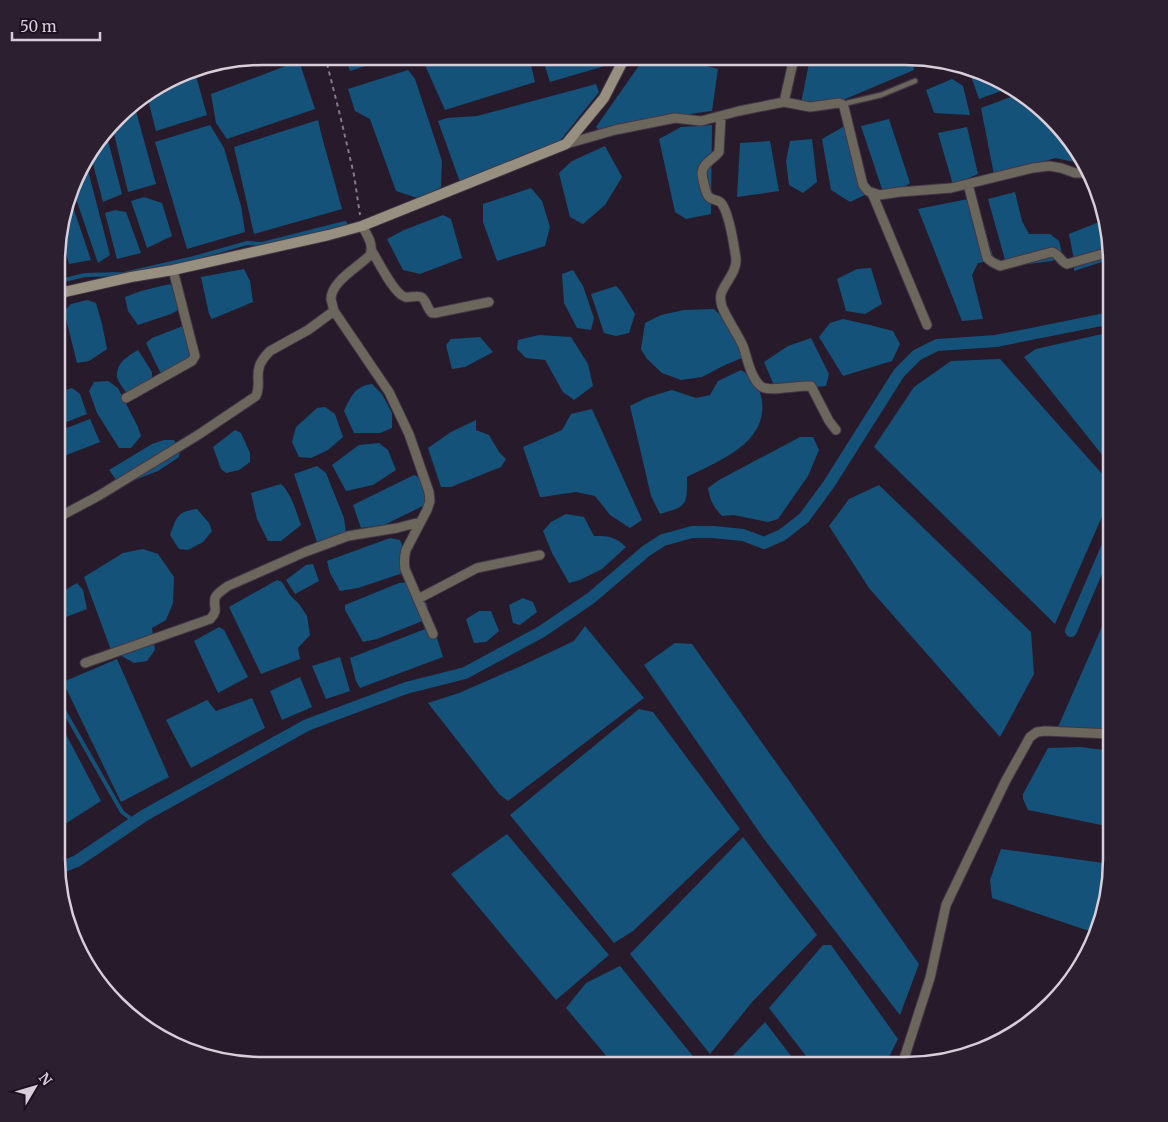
<svg xmlns="http://www.w3.org/2000/svg" width="1168" height="1122" viewBox="0 0 1168 1122" font-family="Merriweather,serif">
<rect width="100%" height="100%" fill="#271a2b"/>
<path fill="#15527a" d="M345,56l49,1 -44,14z
M453,57h76l6,25 -90,28 -20,-45z
M542,57h76l-3,6 -65,19z
M645,57h26l47,12 -6,42 -90,12 -23,7 -3,-3z
M810,58h103l1,12 -83,35 -30,-2z
M299,61l16,48 -88,30 -11,-16 -5,-29z
M194,69l13,46 -51,16 -9,-35z
M408,70l7,9 27,82 -1,26 -21,12 -24,-8 -26,-72 -15,-8 -7,-22z
M976,73l32,11 4,3 -33,12 -8,-23z
M952,79l11,7 7,29 -36,-2 -8,-23z
M596,84l3,8 -40,50 -98,43 -23,-64 9,-3 30,-2z
M1019,94l50,43 15,27 -29,-6 -51,16 -10,1 -13,-67z
M134,104l22,80 -28,8 -16,-66 15,-19z
M889,119l21,64 -9,6 -18,3 -22,-66z
M318,120l4,17 20,72 -88,25 -20,-87z
M850,123l19,70 -19,9 -19,-12 -9,-51z
M210,125l14,23 17,58 4,26 -58,17 -32,-107z
M712,125l-1,89 -25,5 -11,-7 -16,-73 22,-12z
M967,127l11,47 -25,11 -15,-52z
M106,133l16,61 -19,8 -13,-49z
M812,139l5,43 -14,11 -14,-8 -3,-24 4,-20z
M770,141l9,50 -42,6 3,-54z
M605,146l17,31 -17,28 -22,19 -13,-7 -11,-44 13,-12z
M85,159l25,96 -12,8 -25,-73z
M531,188l11,13 8,26 -5,19 -48,15 -14,-39v-18z
M1015,192l7,29 7,13h21l9,7 4,16 -11,4 -45,6 -19,-68z
M144,197l18,6 10,33 -25,12 -16,-47z
M70,198l21,62 -22,4 -9,-32v-9z
M973,198l8,18 13,44 -16,3 -6,12 11,44 -21,2 -44,-112z
M115,210l11,2 15,41 -24,6 -12,-46z
M1103,214l8,36v9l-37,12v-11l-5,-26 30,-12z
M443,215l8,4 11,39 -42,16 -17,-4 -16,-31 17,-9z
M871,268l11,36 -17,10 -19,-3 -9,-32 20,-10z
M244,269l6,12 3,21 -41,17 -3,-5 -8,-37z
M573,270l10,16 11,32 -3,12 -14,-2 -13,-25 -2,-29z
M170,284l8,10 2,15 -9,5 -33,11 -10,-14 -3,-14 16,-6z
M616,286l5,5 14,23 -6,19 -13,3 -12,-3 -13,-39z
M87,300l9,3 6,21 5,25 -18,12 -12,2 -13,-52 7,-7z
M714,309l16,16 11,20 1,13 -17,7 -23,12 -21,3 -19,-7 -15,-14 -6,-10 4,-26 16,-8 23,-5z
M843,319l27,6 23,6 7,13 -8,17 -49,15 -24,-39 11,-14z
M183,326l13,36 -26,11 -10,-1 -14,-29 6,-5z
M1111,332v134l-87,-109 12,-8z
M539,335l32,2 17,27 5,22 -19,14 -11,-8 -18,-32 -19,-2 -9,-9 1,-9z
M480,337l13,15 -28,15 -13,2 -6,-24 5,-6z
M811,338l18,36 -3,12 -50,4 -12,-28 24,-16z
M138,350l14,22v13l-25,9c-3,-5 -9,-12 -10,-17 -1,-14 11,-21 21,-27z
M1000,359l111,125v12l-56,128 -181,-177 40,-60 37,-26z
M741,370c12,7 19,17 21,31 5,43 -44,60 -75,76 0,28 1,29 -27,37l-9,-18 -21,-90 16,-8 26,-8 24,8 14,-3 8,-14z
M108,381l10,7 20,39 3,9 -10,12h-12l-22,-35 -8,-22 5,-9z
M372,384l10,10 10,19v15l-12,5h-26l-10,-22c7,-15 11,-25 28,-27z
M72,388l8,6 7,20 -28,11v-33z
M325,407l10,7 8,23 -15,13 -17,8 -12,-1 -7,-15 4,-15 21,-19z
M592,409l50,111 -12,8 -20,-13 -15,-19 -19,-4 -21,3 -11,2h-4l-17,-50 39,-17 9,-16z
M90,419l10,23 -41,16v-27z
M476,420v10l13,5 10,17 7,7 -5,8 -50,20h-10l-13,-39 23,-16z
M235,430l6,3 9,20v9l-11,8 -13,3 -5,-4 -8,-22z
M800,437h13l6,13 -11,26 -30,43 -10,3 -34,-7 -12,1c-8,-9 -12,-15 -14,-28l11,-8z
M164,440h10l6,11 -1,6 -21,14 -31,12 -10,-2 -8,-11 43,-26z
M379,443l9,7 8,20 -23,15 -27,6 -14,-26 27,-20z
M317,466l9,7 18,45 2,15 -28,12 -24,-71z
M414,475l9,4 3,15 -1,11 -41,20 -23,3 -8,-23z
M281,484c11,10 15,28 20,41l-20,16h-13l-11,-22 -6,-26z
M879,485l152,147 3,42 -34,63 -131,-149 -40,-62 20,-27z
M197,509l12,14 3,8 -9,11 -15,8 -9,-1 -9,-14c7,-18 6,-23 27,-26z
M566,514l18,3 10,19c15,0 22,1 32,11l-24,22 -22,11 -11,3 -17,-30 -9,-22 8,-9z
M390,538l10,2 7,17 -1,15 -48,16 -18,3 -10,-18 -3,-12z
M143,549l15,5 16,23 -1,26 -7,17 -14,8 3,22 -8,11 -13,2 -23,-13 -27,-73 39,-24z
M313,564l6,17 -24,13 -9,-14 20,-15z
M277,580l5,2 8,13 9,9 8,12 3,19 -12,13 2,11 -39,15 -32,-67z
M411,582l8,13 8,9 3,14 -53,21 -14,3 -18,-32v-5l54,-22z
M77,583l6,7 4,19 -29,11v-26z
M523,598l10,4 4,10 -17,13 -7,-2 -4,-18z
M1111,606v126l-38,-2 -15,-3z
M479,611h12l8,20 -13,11 -12,1 -8,-24z
M433,626l10,31 -83,31 -4,-7 -6,-23z
M585,626l59,72 -136,103 -9,-7 -71,-91 31,-10 62,-27 53,-25z
M219,627l5,3 24,47 -30,16 -24,-52z
M675,643l17,1 227,320 -19,51 -136,-176 -120,-174z
M340,657l10,34 -24,8 -14,-33z
M117,659l52,118 -48,25 -58,-120z
M300,677l12,30 -30,13 -12,-29z
M252,698l13,30 -74,40 -25,-48 41,-20 9,11z
M639,709l14,3 87,117 -107,102 -19,12 -104,-128z
M58,719l43,82 -36,23 -8,-13z
M1081,747l30,4v76l-83,-17 -5,-11v-5l25,-46z
M507,834l102,121 -53,45 -105,-126z
M743,837l74,98 -64,66 -43,53 -80,-100z
M1001,849l110,15v8l-16,61 -103,-35 -2,-18z
M823,945h8l67,94 -13,26h-72l-44,-57z
M620,966l80,99h-86l-48,-57 20,-25z
M765,1022l33,43h-68l-3,-3z"/>
<g fill="none" stroke-linecap="round" stroke-linejoin="round">
<path stroke="#15527a" stroke-width="4" d="M60,281l25,-6 39,-1 70,-16 53,-15 15,1 83,-21
M58,700l64,112 13,10"/>
<path stroke="#15527a" stroke-width="12" d="M1071,631l40,-93
M57,869l20,-8 68,-46 162,-90 99,-37 59,-15 76,-41 50,-34 55,-47 17,-11 29,-8h21l30,3 21,8 18,-8 22,-17 25,-34 70,-111 18,-18 20,-10 59,-4 115,-23"/>
<defs>
<path id="lane" d="M843,104l38,-9 34,-14"/>
<path id="street" d="M784,102l10,-44
M721,116l-2,36c-5,7 -16,11 -17,20 0,5 4,23 7,25 4,4 10,2 13,7 8,12 12,41 14,55 1,13 -11,23 -15,35 -1,4 0,11 2,15 6,13 14,24 20,37 4,11 8,34 19,41 9,5 37,-2 49,-1l18,35 7,9
M566,144l49,-14 60,-12 26,3 38,-10 45,-9 26,5 29,-4 3,1 2,3 19,78 5,6 11,4 21,-3 51,-4 82,-20 16,-2 12,2 14,5h14
M968,184l19,74 5,4 8,4 52,-14c7,2 9,10 15,12l39,-11h5
M872,193l55,132
M362,226c5,9 12,18 8,29 -10,11 -39,26 -39,44 1,4 2,8 3,12l55,81 20,42 20,58 1,9 -3,9 -21,40c-2,7 -2,12 -1,19l28,65
M372,251c6,10 22,43 33,46 5,1 11,-2 16,0 5,2 6,12 11,16h3l54,-11
M126,398l66,-37 3,-5 -22,-86
M59,517l41,-22 98,-60 58,-39c5,-11 0,-18 3,-28 1,-6 6,-12 11,-17l38,-21 26,-19
M418,599l59,-31 63,-13
M85,663l125,-44c9,-9 3,-11 5,-21 2,-5 9,-9 13,-12l77,-34 43,-16 49,-8 23,-6
M902,1065l28,-87 16,-73 59,-123 25,-45 7,-5 8,-1 66,3"/>
<path id="secondary" d="M60,293l71,-16 42,-7 156,-35 33,-9 204,-82 38,-46 21,-41"/>
</defs>
<use href="#lane" stroke="#433747" stroke-width="7"/>
<use href="#street" stroke="#433747" stroke-width="11"/>
<use href="#secondary" stroke="#433747" stroke-width="12"/>
<path stroke="#847a88" stroke-width="2" stroke-dasharray="4 4" stroke-linecap="butt" d="M325,56l15,59 14,60 6,40"/>
<use href="#lane" stroke="#6c675d" stroke-width="4.5"/>
<use href="#street" stroke="#6c675d" stroke-width="9"/>
<use href="#secondary" stroke="#978f7f" stroke-width="10"/>
</g>
<path d="M0 0H1168V1122H0ZM263 65H905A198 198 0 0 1 1103 263V859A198 198 0 0 1 905 1057H263A198 198 0 0 1 65 859V263A198 198 0 0 1 263 65Z" fill="#2c2030" fill-rule="evenodd"/>
<path fill="none" stroke="#d7ceda" stroke-width="2.5" d="M263 65H905A198 198 0 0 1 1103 263V859A198 198 0 0 1 905 1057H263A198 198 0 0 1 65 859V263A198 198 0 0 1 263 65Z"/>
<g transform="translate(35 1087) rotate(52)" stroke="#1d1121" stroke-width="4" paint-order="stroke">
<path d="M0-4L9 19L0 12L-9 19Z" fill="#d7ceda"/>
<text y="-8" font-size="14" font-weight="bold" text-anchor="middle" fill="#d7ceda">N</text>
</g>
<path d="M12 32v8h88v-8" fill="none" stroke="#d7ceda" stroke-width="2.5"/>
<text x="20" y="32" font-size="15" fill="#d7ceda" stroke="#1d1121" stroke-width="4" paint-order="stroke">50 m</text>
</svg>
